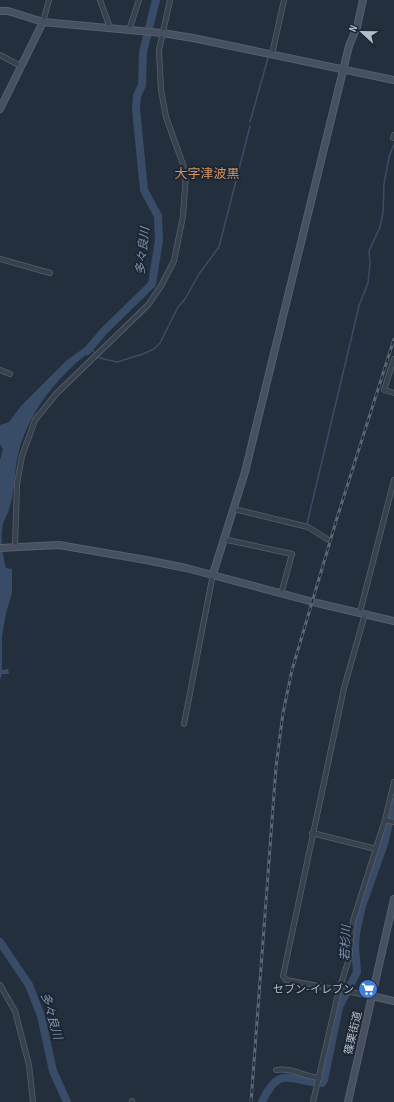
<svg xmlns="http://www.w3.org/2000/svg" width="394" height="1102" viewBox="0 0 394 1102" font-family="'Sofia Sans Condensed','Noto Sans JP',sans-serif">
<rect width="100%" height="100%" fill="#242f3e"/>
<path fill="#394c67" d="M91,343l5,4c-36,26 -68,64 -78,108 -4,17 -3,35 -8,51 -1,6 -5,12 -7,17 -3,15 -1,30 3,45l6,1v24l-6,20 -4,23v34l6,-1 1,5h-7l-2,6v-220l3,-11 -3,-5v-19l9,-3 12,-16 46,-46z"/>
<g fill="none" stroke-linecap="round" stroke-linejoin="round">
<path stroke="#394c67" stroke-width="1.5" d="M250,122l18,-64
M91,349l9,9 17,4 26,-8 11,-5 6,-6 18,-36 7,-8 14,-25 20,-27 31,-121
M307,524l52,-218 9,-23 2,-20 -1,-12 11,-24 3,-14 1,-29 5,-27 5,-13"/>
<path stroke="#394c67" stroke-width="8" d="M87,351l17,-20 48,-47 7,-44 -1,-24 -14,-26 -8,-81 1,-13 5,-11 1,-33 13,-52
M0,942l29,43 12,31 12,55 14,31
M262,1102c18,-39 29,-20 60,-19l2,-3 15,-73 18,-35 -2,-25 1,-14 6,-27 22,-62 10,-42"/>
<defs>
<path id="street" d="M100,0l10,28
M43,22l6,-22
M129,30l10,-30
M272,54l12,-54
M0,55l21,11
M393,138l1,-3
M0,259l50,14
M394,359l-10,31 10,3
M0,370l10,4
M234,509l74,18 19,12
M223,539l69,15 -11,40
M15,546l2,-62 5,-28 13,-36 21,-26 92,-89 13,-19 13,-25 9,-45 3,-43 -20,-56 -5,-27 -2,-40 11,-50
M360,612l34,-132
M365,614l-21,74 -61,288 3,4 86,16
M184,724l29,-150
M385,820l9,2
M312,833l64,16
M0,985l15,26 14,54 4,37
M276,1070c16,-3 28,7 44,8
M132,1102v-1
M313,1102l26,-112 10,-31 4,-38 32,-101 9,-38"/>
<path id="secondary" d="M0,11h8l35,11 119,11 31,5 201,42
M0,109l43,-87
M0,548l59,-3 87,15 40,8 131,35 77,18
M213,574l32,-102 104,-426 8,-19 6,-27
M372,996l22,5
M348,1102l46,-203"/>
</defs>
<use href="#street" stroke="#565f6c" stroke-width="6"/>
<use href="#secondary" stroke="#565f6c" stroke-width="8"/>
<use href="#street" stroke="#38414e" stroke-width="4.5"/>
<use href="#secondary" stroke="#465061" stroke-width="6"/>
<defs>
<path id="rail" d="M251,1102l25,-335 7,-54 9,-43 45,-152 57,-179"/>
</defs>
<use href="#rail" stroke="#5a6575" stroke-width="3"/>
<use href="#rail" stroke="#1d2633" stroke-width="1.5" stroke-dasharray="4.5" stroke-linecap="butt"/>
</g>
<defs>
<symbol id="supermarket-disc" viewBox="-11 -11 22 22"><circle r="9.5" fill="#3f7fe0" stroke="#1d2633"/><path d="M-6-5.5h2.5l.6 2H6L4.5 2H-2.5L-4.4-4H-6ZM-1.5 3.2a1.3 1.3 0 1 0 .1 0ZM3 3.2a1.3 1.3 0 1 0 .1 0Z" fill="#fff"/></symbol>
</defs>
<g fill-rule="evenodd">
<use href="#supermarket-disc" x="357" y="978" width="22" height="22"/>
</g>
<g text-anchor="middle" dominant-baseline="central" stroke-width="4" stroke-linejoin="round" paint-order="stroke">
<g font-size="11" fill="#b4bcc9" stroke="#1d2633" text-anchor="end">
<text x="354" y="989">セブン-イレブン</text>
</g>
<g font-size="11" fill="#b4bcc9" stroke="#1d2633">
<text transform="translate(353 1033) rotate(-77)">篠栗街道</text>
</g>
<g font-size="12" font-style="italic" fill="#7c92b1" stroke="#1d2633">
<text transform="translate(143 251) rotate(-84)">多々良川</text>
<text transform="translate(346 943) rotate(-88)">若杉川</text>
<text transform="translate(51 1016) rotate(74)">多々良川</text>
</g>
<g font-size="13" fill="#d59563" stroke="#1d2633">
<text x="207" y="174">大字津波黒</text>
</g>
</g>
<g transform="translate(362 32) rotate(292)" stroke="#1d2633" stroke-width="3" paint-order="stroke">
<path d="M0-3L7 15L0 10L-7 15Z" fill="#b4bcc9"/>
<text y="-6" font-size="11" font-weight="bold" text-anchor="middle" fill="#b4bcc9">N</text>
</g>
</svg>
